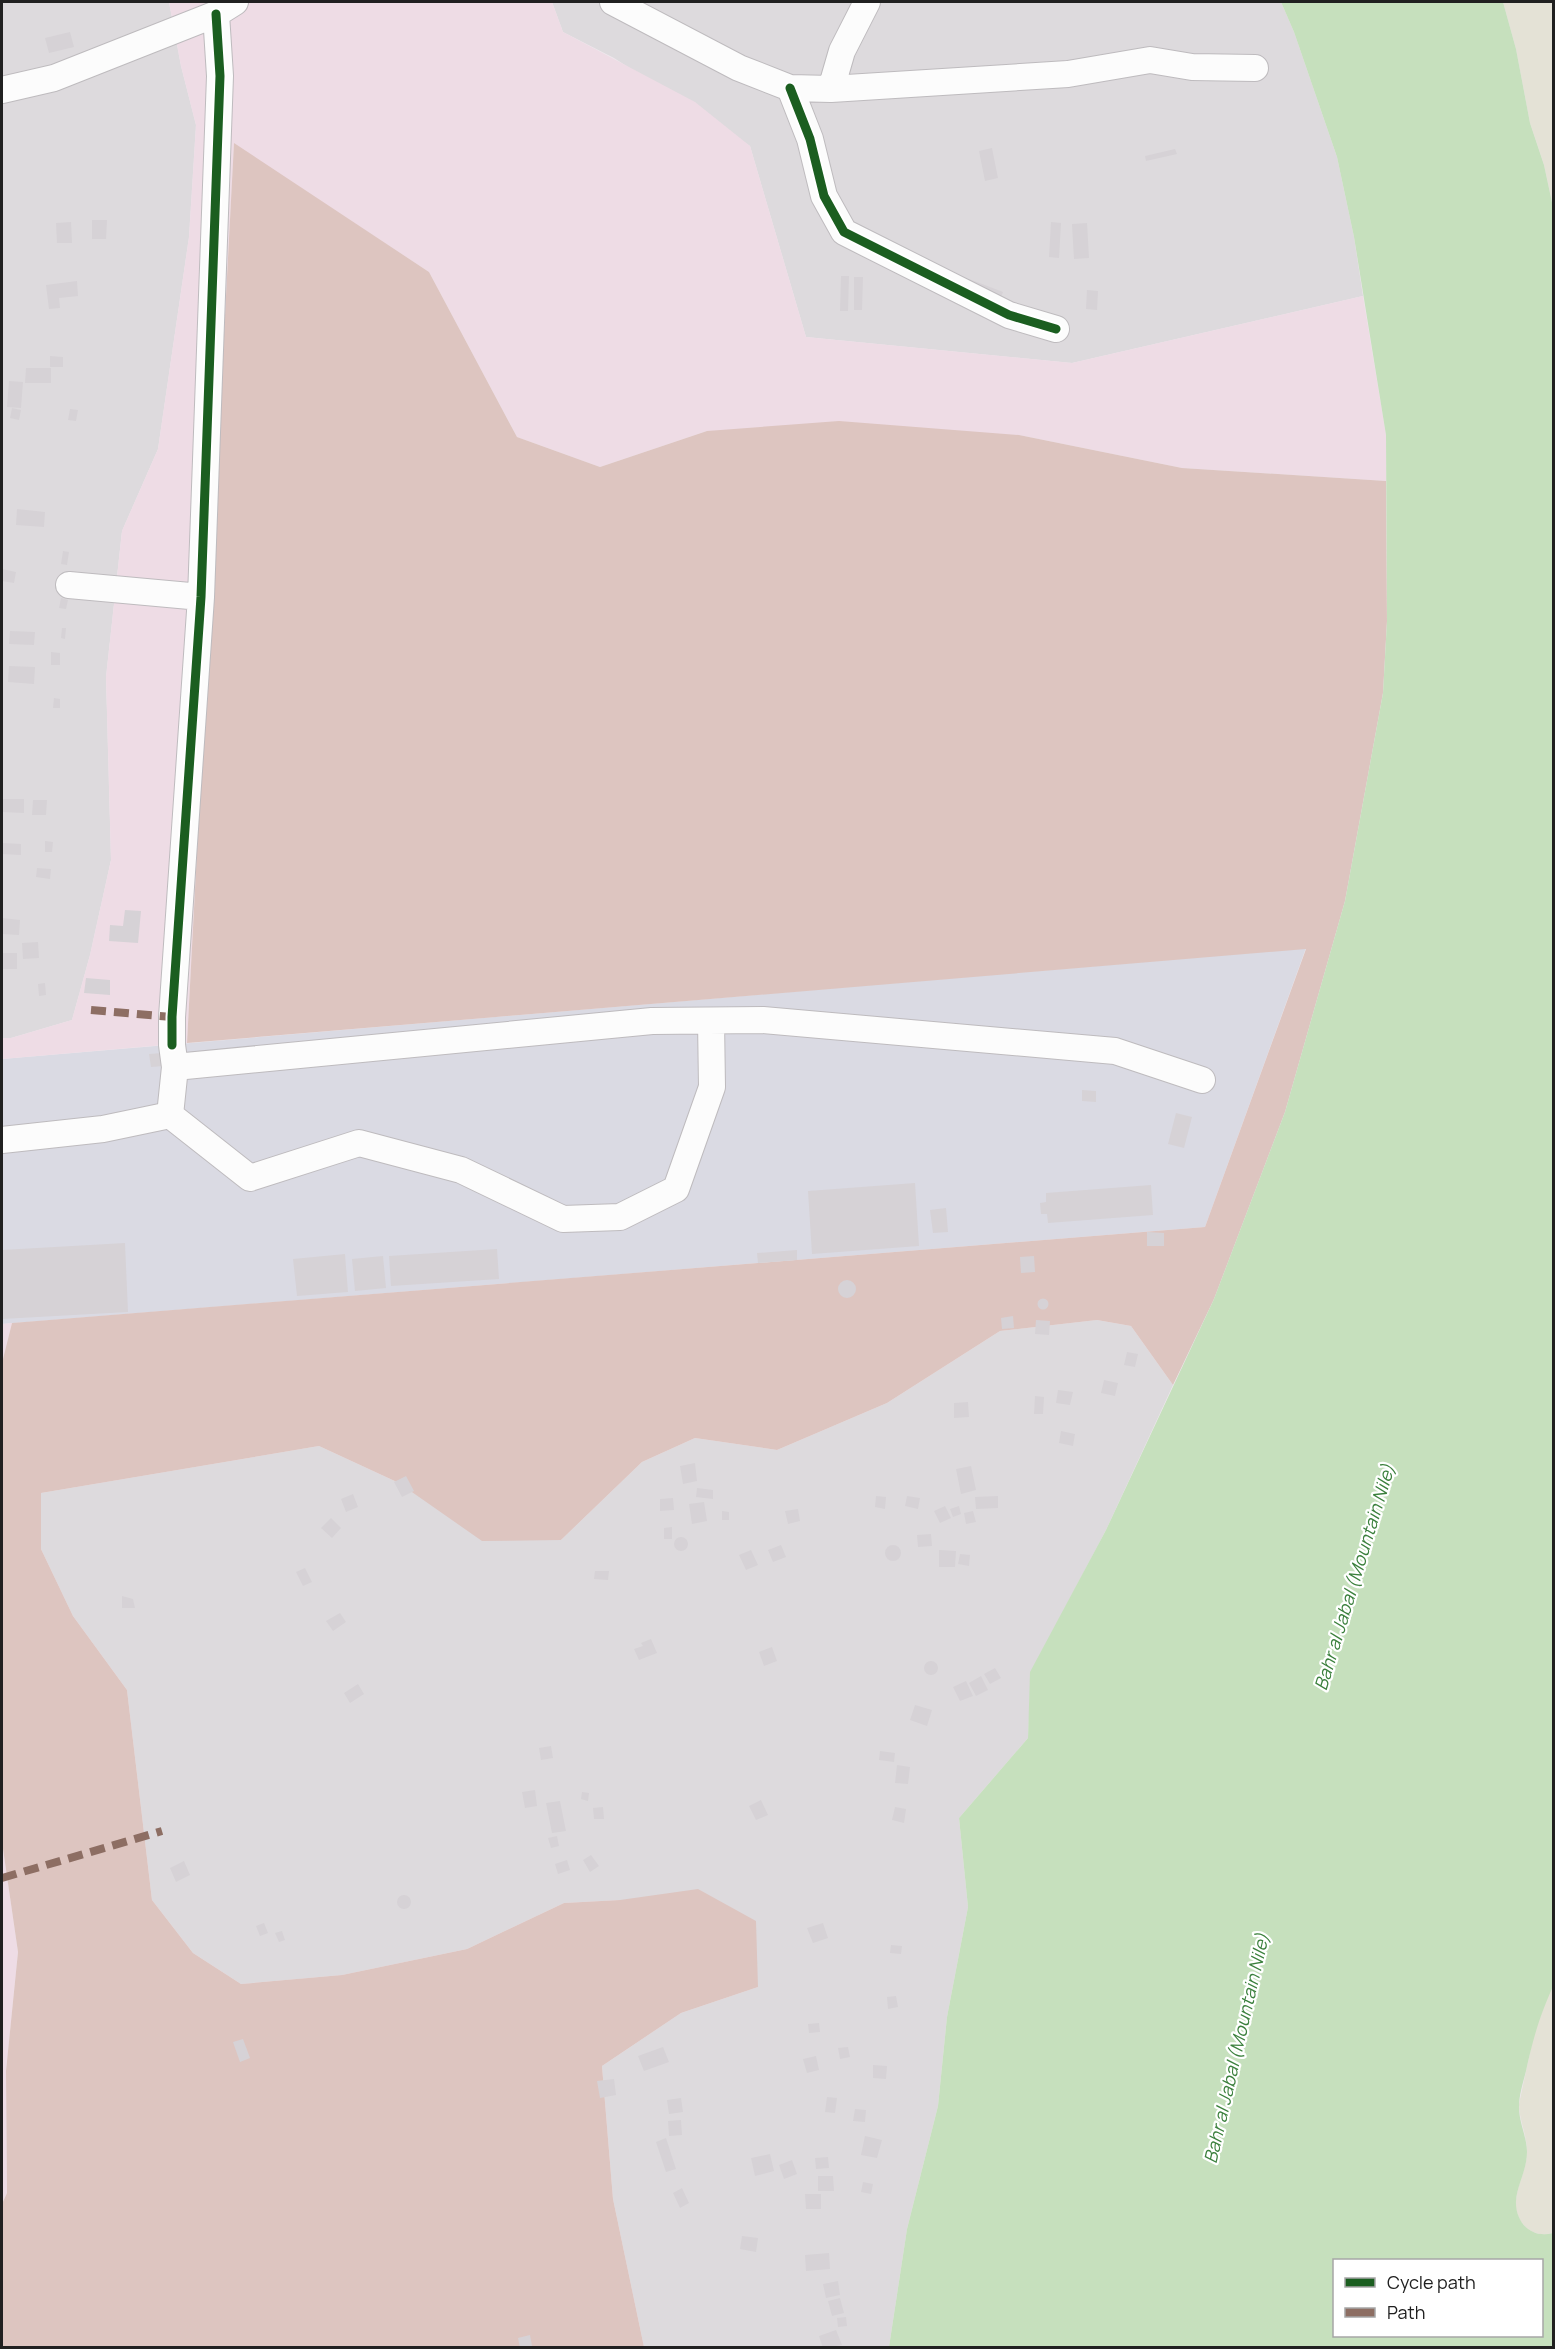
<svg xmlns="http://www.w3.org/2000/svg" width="1555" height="2349" viewBox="0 0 1555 2349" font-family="Manrope,sans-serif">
<rect width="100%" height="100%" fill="#eee8ed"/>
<path fill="#dddadd" d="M2,2h167l12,64 15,59 -7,112 -31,212 -36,82 -16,146 5,183 -21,95 -18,65 -61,18h-9z
M552,2h729l13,30 43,125 17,80 9,59 -291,67 -266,-26 -56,-191 -136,-88 -51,-26z
M1097,1320l34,6 42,59 -67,145 -75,142 -3,66 -69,80 9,89 -21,110 -9,89 -31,123 -18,118h-245l-31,-148 -11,-133 79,-53 77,-26 -138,-87 -56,3 -97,46 -125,26 -101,9 -48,-31 -41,-53 -25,-210 -54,-74 -32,-67v-56l278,-47 80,37 162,57 81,-78 53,-24 82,12 110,-47 113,-72z"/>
<path fill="#dadae3" d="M1306,948l-101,279 -1203,97v-265z"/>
<path fill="#eedce5" d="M169,2h383l11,30 132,70 55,44 56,191 266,26 291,-67 23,139v46l-204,-13 -163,-33 -312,-4 -107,36 -83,-30 -88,-165 -195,-128 -47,899 -185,16v-21h9l61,-18 18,-65 21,-95 -5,-183 16,-146 36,-82 31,-212 7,-112 -15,-59z
M12,1323l-10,40v-39z
M2,1842l16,110 -12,119 1,122 -5,11z"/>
<path fill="#ddc5c0" d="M234,143l195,129 88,165 83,30 107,-36 132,-10 180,14 163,33 204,13 1,140 -4,72 -38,208 -60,211 -71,187 -41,86 -42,-59 -34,-6 -97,11 -113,72 -110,47 -82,-12 -53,24 -81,78 -79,1 -83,-58 -80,-37 -278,47v56l32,67 54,74 25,210 41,53 48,31 101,-9 125,-26 97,-46 56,-3 78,-11 58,32 2,66 -77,26 -79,53 11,133 31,148h-642v-143l5,-11 -1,-122 12,-119 -16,-110v-479l10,-40 1193,-96 101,-278 -1119,94z"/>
<path fill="#e4e2d6" d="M1503,2h50v205l-9,-42 -14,-42 -14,-74z
M1553,1984v249c-21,6 -40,-11 -37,-34 2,-15 10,-29 11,-45 1,-17 -8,-33 -8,-50l17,-80z"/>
<path fill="#c6e0bd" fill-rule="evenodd" d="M1281,2h222l13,47 14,74 14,42 9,42 1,1777c-14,31 -21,54 -28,87 -3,12 -7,24 -7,36 0,16 8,30 8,45 0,18 -10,33 -11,49 -1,22 16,38 37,32v114h-664l18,-118 31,-123 9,-89 21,-110 -9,-89 69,-80 2,-66 76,-142 108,-231 71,-187 60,-211 38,-208 4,-72 -1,-186 -32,-198 -17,-80 -43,-125zM1334,2260h208v76h-208z"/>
<path fill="#d6d2d6" d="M70,32l4,15 -25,6 -4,-15z
M992,148l6,30 -13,3 -6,-30z
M1175,149l2,5 -31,7 -1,-5z
M92,220h15l-1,19h-14z
M71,222l1,21h-15l-1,-20z
M1051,222l10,1 -2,35 -10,-1z
M1087,223l2,35 -15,1 -2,-35z
M841,276h8l-1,35h-8z
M854,277h9l-1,33h-8z
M969,279l34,13 -3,8 -34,-13z
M77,281l1,15 -19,2 1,10 -11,1 -3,-24z
M1087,290l11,1 -1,19 -11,-1z
M50,356l13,1v10h-13z
M26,368h25v15h-26z
M9,381l14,1 -2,26 -14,-1z
M12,408l9,2 -2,10 -9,-2z
M70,409l8,1 -2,11 -8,-1z
M17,509l28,3 -1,15 -28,-2z
M63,551l6,1 -2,13 -6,-1z
M2,569l14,3 -2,11 -12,-2z
M61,598l7,2 -2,9 -7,-1z
M62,628h4l-1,11 -4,-1z
M10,631l25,1 -1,13 -25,-1z
M51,652l9,1v12h-9z
M9,666l26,1 -1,17 -26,-2z
M54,698l6,1v9h-7z
M2,799h22v14l-22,-1z
M33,800h14l-1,15h-14z
M45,841l8,1 -1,10h-7z
M2,843l19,1v11l-19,-1z
M37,868l14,1 -1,10 -14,-2z
M125,910l16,1 -3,32 -29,-2 1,-16 13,1z
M2,918l18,2 -1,15 -17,-1z
M38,942l1,16 -16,1 -1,-16z
M2,953h15v16h-15z
M86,978l24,2v15l-26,-2z
M45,983l1,12 -7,1 -1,-12z
M162,1053l2,13 -13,1 -2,-13z
M1082,1090l14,1v11l-14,-1z
M1176,1113l16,4 -8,31 -16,-4z
M915,1183l4,63 -107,8 -4,-63z
M1151,1185l2,30 -105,8 -1,-9h-6l-1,-11 6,-1v-9z
M946,1208l2,24 -15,1 -3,-23z
M1147,1232l17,1v13h-17z
M125,1243l3,69 -126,7v-69z
M497,1249l2,30 -108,7 -2,-30z
M797,1250v10l-39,3 -1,-10z
M345,1254l3,38 -51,4 -4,-37z
M383,1256l3,32 -31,3 -3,-32z
M1034,1256l1,16 -14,1 -1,-16z
M838 1289a9 9 0 1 1 18 0a9 9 0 1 1-18 0Z
M1037.5 1304a5.5 5.5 0 1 1 11 0a5.5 5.5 0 1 1-11 0Z
M1013,1316l1,12 -12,1 -1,-11z
M1036,1320l14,1 -1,14 -14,-1z
M1127,1352l11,2 -3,13 -11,-2z
M1104,1380l14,3 -3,13 -14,-3z
M1058,1390l15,2 -3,13 -14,-2z
M1035,1396l9,1 -1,17h-9z
M968,1402l1,15 -15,1v-15z
M1061,1431l14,3 -2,12 -14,-3z
M695,1463l2,18 -14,3 -3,-18z
M971,1466l5,24 -15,4 -5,-25z
M406,1476l8,15 -12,6 -8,-15z
M697,1488l16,2v9l-17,-2z
M353,1494l5,13 -12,5 -5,-13z
M876,1496l10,1 -1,12 -10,-2z
M907,1496l13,2 -2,11 -13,-3z
M998,1496v12l-22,1 -1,-12z
M673,1498l1,12 -14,1v-12z
M704,1502l3,19 -15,3 -3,-20z
M945,1506l6,12 -11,5 -6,-12z
M959,1506l2,8 -8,3 -3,-8z
M798,1509l2,12 -12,3 -3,-13z
M722,1511l7,1v8h-7z
M973,1511l3,11 -10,2 -2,-11z
M331,1518l10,10 -9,10 -11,-10z
M672,1527v12h-8v-11z
M931,1534l1,12 -14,1 -1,-12z
M674 1544a7 7 0 1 1 14 0a7 7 0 1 1-14 0Z
M781,1545l5,12 -13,5 -5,-12z
M885 1553a8 8 0 1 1 16 0a8 8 0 1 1-16 0Z
M751,1550l7,15 -12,5 -7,-15z
M939,1550l17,1 -1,16h-16z
M960,1554l10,1 -1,11 -11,-2z
M305,1568l7,14 -9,4 -7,-14z
M595,1571h14l-1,9 -14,-1z
M122,1596l11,3 2,9h-13z
M340,1613l6,9 -13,9 -7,-10z
M651,1639l6,14 -18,7 -5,-11 9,-3 -2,-3z
M772,1647l5,14 -13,5 -5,-14z
M924 1668a7 7 0 1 1 14 0a7 7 0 1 1-14 0Z
M995,1668l6,10 -11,6 -6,-10z
M981,1676l7,14 -12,6 -7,-13z
M966,1681l7,15 -13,5 -7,-14z
M358,1684l6,10 -14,9 -6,-10z
M915,1705l17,5 -5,16 -17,-6z
M551,1746l2,12 -12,2 -2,-12z
M880,1751l15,2 -1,9 -15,-2z
M897,1765l13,2 -2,17 -13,-1z
M535,1790l2,16 -12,2 -3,-16z
M582,1792l7,1 -1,8 -7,-2z
M761,1800l7,15 -12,5 -7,-14z
M560,1801l6,30 -14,2 -6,-30z
M603,1807l1,12h-10l-1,-11z
M895,1807l11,2 -2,14 -12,-3z
M557,1836l2,10 -8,2 -3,-10z
M591,1855l8,11 -9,6 -7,-12z
M567,1860l3,10 -12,4 -3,-10z
M184,1861l6,14 -14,7 -6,-14z
M397 1902a7 7 0 1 1 14 0a7 7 0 1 1-14 0Z
M264,1923l4,10 -8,3 -4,-10z
M823,1923l5,15 -15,5 -6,-15z
M282,1931l3,9 -6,2 -4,-9z
M891,1945l11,1 -1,8 -11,-1z
M896,1996l2,11 -10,2 -1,-12z
M819,2023l1,9 -11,1 -1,-9z
M243,2039l7,19 -10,4 -7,-20z
M663,2047l6,15 -25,9 -6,-15z
M848,2047l2,10 -10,2 -2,-11z
M816,2056l3,14 -12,3 -4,-14z
M873,2065l14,1 -1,13 -13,-1z
M614,2079l2,16 -16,3 -3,-17z
M827,2097l10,1 -2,15 -10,-1z
M681,2098l2,14 -14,2 -2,-14z
M855,2109l11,1 -1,12 -12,-1z
M681,2120l1,15 -13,1 -1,-15z
M865,2136l17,4 -5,18 -16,-3z
M666,2138l10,31 -10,3 -10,-30z
M770,2154l4,17 -19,5 -4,-18z
M828,2157l1,11 -13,1 -1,-11z
M792,2160l5,14 -13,5 -5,-14z
M818,2176h15l1,15h-16z
M863,2182l10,2 -2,10 -10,-2z
M682,2188l7,15 -9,5 -7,-15z
M805,2194h16v15h-15z
M742,2236l16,2 -2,14 -16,-3z
M829,2253l1,16 -24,2 -1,-16z
M838,2281l2,14 -14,3 -3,-14z
M840,2298l4,15 -12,3 -4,-15z
M846,2317l1,9 -9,1 -1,-9z
M836,2330l6,15 -19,3 -4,-12z
M530,2335l2,11 -12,2 -2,-10z"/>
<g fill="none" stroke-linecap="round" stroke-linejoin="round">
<defs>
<path id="minor" d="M613,2l126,66 51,20 41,1 237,-15 82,-14 42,7 63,1
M790,88l20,51 14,57 20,36 165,83 47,14
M831,89l11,-38 25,-49
M2,90l52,-12 162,-64 19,-12
M69,585l132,12
M175,1067l477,-46 111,-1 352,31 87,29
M170,1115l80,63 109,-35 102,27 102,49 57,-2 56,-28 36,-102 -1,-66
M2,1140l101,-11 67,-14 5,-48 -3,-22v-28l29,-420 19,-521 -4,-62"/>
</defs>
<use href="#minor" stroke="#bebbbe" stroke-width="28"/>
<use href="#minor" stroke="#fcfcfc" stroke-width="26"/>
<path stroke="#8d6e63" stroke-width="8" stroke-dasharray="15 8" stroke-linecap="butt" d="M91,1010l81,7
M2,1878l160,-47"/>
<defs>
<path id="cycleway" d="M790,88l20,51 14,57 20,36 165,83 47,14
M172,1045v-28l29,-420 19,-521 -4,-62"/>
</defs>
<use href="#cycleway" stroke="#fff" stroke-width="13"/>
<use href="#cycleway" stroke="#1b5e20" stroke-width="9"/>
</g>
<g text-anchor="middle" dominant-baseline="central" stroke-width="4.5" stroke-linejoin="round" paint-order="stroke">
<g font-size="18" font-style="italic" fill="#3b803d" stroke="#fff">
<text transform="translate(1354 1577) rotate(-73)">Bahr al Jabal (Mountain Nile)</text>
<text transform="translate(1236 2048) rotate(-77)">Bahr al Jabal (Mountain Nile)</text>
</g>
</g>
<rect width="1555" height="2349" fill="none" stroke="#202020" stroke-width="6"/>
<rect x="1333" y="2259" width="210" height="78" fill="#ffffff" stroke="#a6a6a6" stroke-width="1.5"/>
<rect x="1345" y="2278" width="30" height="9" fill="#1b5e20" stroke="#a6a6a6" stroke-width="1.5"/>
<text x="1387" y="2289" font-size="18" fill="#202020">Cycle path</text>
<rect x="1345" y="2308" width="30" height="9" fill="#8d6e63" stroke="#a6a6a6" stroke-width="1.5"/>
<text x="1387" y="2319" font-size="18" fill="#202020">Path</text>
</svg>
